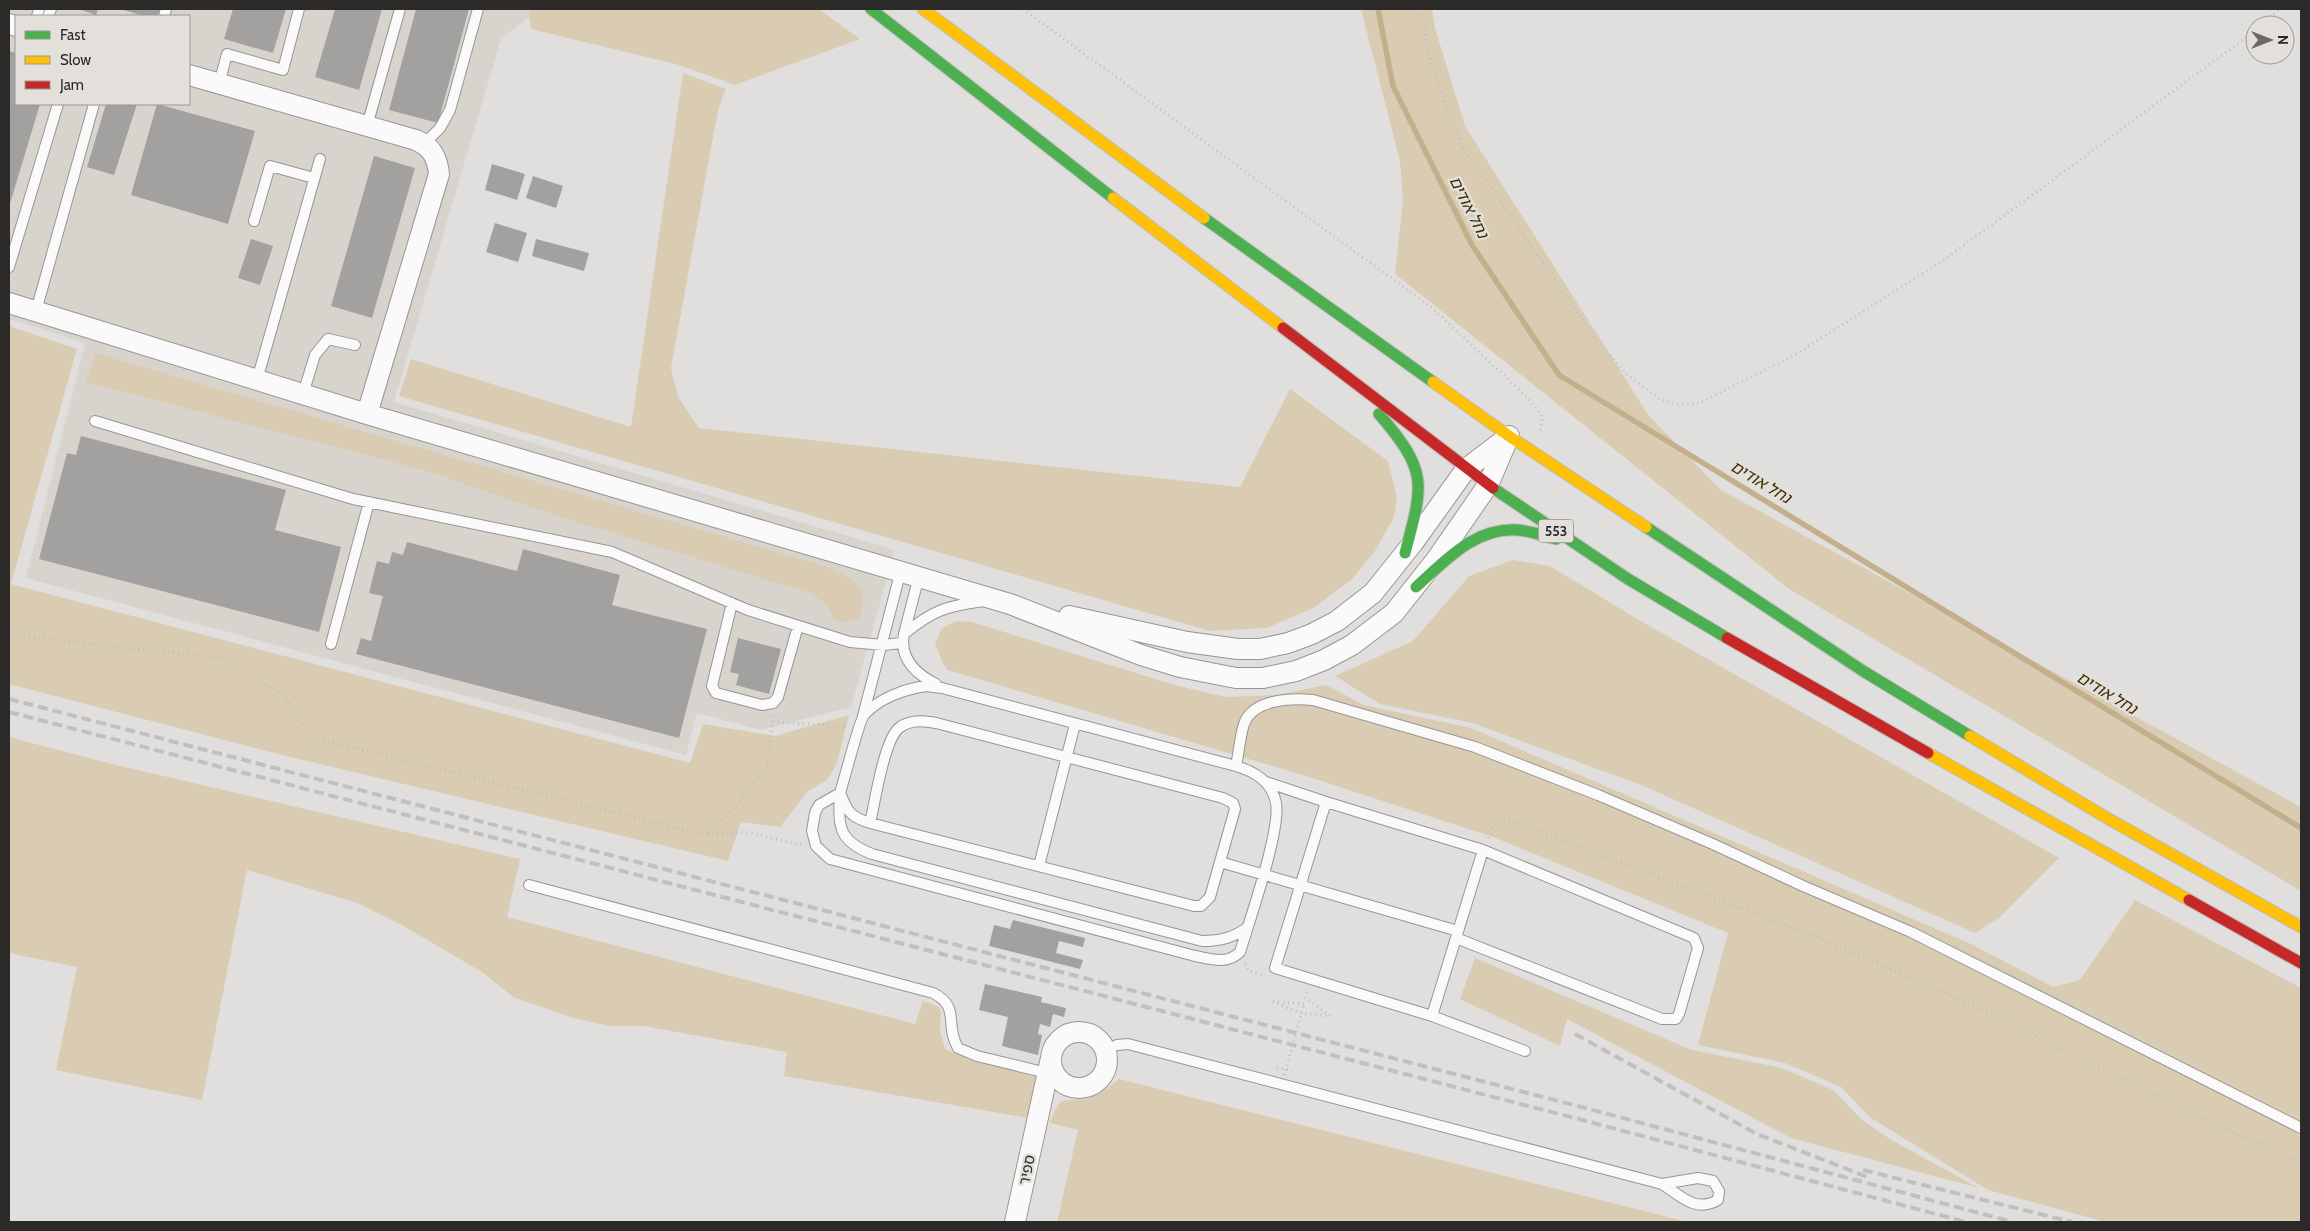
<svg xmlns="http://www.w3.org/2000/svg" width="2310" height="1231" viewBox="0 0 2310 1231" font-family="Cabin,'Noto Sans Hebrew',sans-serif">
<rect width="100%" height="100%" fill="#e1dfdd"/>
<path fill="#d8d3cc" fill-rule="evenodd" d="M9,9h519l1,8 -28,22 -107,363 501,148 -44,157 -90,23 -64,-17 -11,42 -660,-177 59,-235 -76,-24zM16,16h173v88h-173z"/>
<path fill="#daccb3" d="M528,9h291l41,30 -125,46 -56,-20 -148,-36z
M1361,9h71l3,19 30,98 184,290 72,74 580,317v84l-512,-302 -394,-315 8,-74 -3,-39z
M683,73l43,16 -8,21 -47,258 7,29 21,31 541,59 50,-98 98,72 9,36 -3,20 -19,34 -23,28 -37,28 -48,21 -57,3 -811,-235 12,-37 220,68z
M9,326l68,23 -66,235 679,179 13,-39 72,12 74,-21 -12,48 -10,17 -19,11 -28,36 -39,-5 -13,39 -442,-105 -277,-72z
M95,353l726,212c28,10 52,21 37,55l-14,2 -10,-2 -8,-16 -16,-11 -246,-75 -141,-48 -337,-88z
M1513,560l37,6 89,54 420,238 -59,59 -25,16 -334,-148 -169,-62 -92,-19 -45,-28 78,-35 56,-65z
M956,621l16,1 206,64 48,11 51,-2 49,-10 38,20 107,23 500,216 82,43 27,-7 55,-80 166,88v234h-195l-118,-32 -117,-72 -30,-31 -56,-24 -87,-18 30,-112 -235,-96 -187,-61 -358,-106 -6,-8 -7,-19 7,-15z
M9,737l103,27 408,95 -13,58 408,107 8,-23 16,6 2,7 -1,17 5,18 23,10 71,19 -11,40 -244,-42 3,-24 -144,-26h-33l-37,-8 -60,-21 -31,-25 -82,-48 -43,-21 -110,-33 -45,230 -146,-30 21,-103 -68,-14z
M1475,958l217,92 90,18 51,22 29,30 31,21 86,47 -188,-50 -224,-119 -7,27 -100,-47z
M1119,1079l569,143h-631l21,-92 -28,-7 3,-9 7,-12c8,-3 15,-2 24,-3 14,-3 24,-11 35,-20z"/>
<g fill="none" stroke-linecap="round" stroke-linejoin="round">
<path stroke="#c3af8c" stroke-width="5.5" d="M1378,9l15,77 79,159 87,130 742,453"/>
</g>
<path fill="#a2a19f" d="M79,9h19l-2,6z
M120,9h40l-2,7h-14z
M233,9h53l-13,44 -49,-14z
M335,9h47l-23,81 -44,-13z
M416,9h53l-31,114 -49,-13z
M9,51l7,2v51h24l-31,103z
M106,104h31l-23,71 -27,-8z
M157,104l98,27 -27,93 -97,-29z
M374,156l41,12 -43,150 -41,-12z
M492,164l33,10 -8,26 -32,-10z
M533,176l30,10 -7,22 -30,-10z
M495,223l32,10 -9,29 -32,-10z
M251,239l22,7 -13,39 -22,-7z
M536,239l53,14 -5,18 -52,-15z
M81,436l205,54 -11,40 66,17 -22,85 -280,-73 28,-106 9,2z
M407,542l110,29 6,-22 97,26 -8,30 95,24 -28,109 -323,-84 5,-16 10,3 12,-45 -14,-3 8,-32 12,3 3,-12 11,3z
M738,638l43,11 -12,45 -33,-9 3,-11 -9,-2z
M1013,920l72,18 -2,9 -24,-6 -3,12 27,7 -3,9 -91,-23 5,-21 16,4z
M985,984l57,13 -1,5 25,6 -2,9 -11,-3 -3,13 -10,-3 -2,10 4,1 -4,20 -36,-9 6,-29 -29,-7z"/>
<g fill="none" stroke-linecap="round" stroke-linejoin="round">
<defs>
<path id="lane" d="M37,16l2,-7
M48,16l3,-7
M164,16l2,-7
M219,84l8,-30 56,16 16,-61
M367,126l33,-117
M424,144l16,-16 10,-18 28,-101
M254,221l16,-55 44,12
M9,267l49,-163
M36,311l58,-207
M257,380l63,-221
M303,394l12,-39 13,-16 27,6
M95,421l258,78 259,53 136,58 102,32 33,3 19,-2
M919,576l-15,58c-5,25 12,40 32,50
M732,603l-20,83 4,7 46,12 11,-2 5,-6 20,-71
M904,634c29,-24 43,-28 80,-33
M331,644l38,-142
M926,686l16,2 294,78c20,6 36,16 40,37 5,27 -27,119 -36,149 -13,13 -29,7 -45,4l-365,-97 -14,-13 -4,-15 3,-18 4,-8 21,-12c4,-12 19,-72 24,-78 15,-17 41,-26 62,-29z
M863,716l38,-146
M1236,766c3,-14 4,-30 8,-42 9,-25 47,-26 69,-24l162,47 123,48 117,50 88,41 108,46 390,196
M1266,782l60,20
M840,793c8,19 10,24 30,30l324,83h7l9,-9 25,-88 -2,-6 -10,-5 -283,-74c-12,-3 -30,-5 -41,4 -15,12 -24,74 -29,95
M840,797c-3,31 1,45 32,57l330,87c18,0 31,-3 46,-14
M1326,802l157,48 -51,166 -157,-48z
M1220,862l238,69
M1039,866l36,-142
M529,885l404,108c28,14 11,31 25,55l19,8 74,18
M1456,938l206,81h14l3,-5 19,-66 -4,-10 -211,-88
M1432,1016l93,35
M1105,1050l12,-5 11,-1 534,140c19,12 33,29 56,16l1,-9 -6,-10 -15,-3 -36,6"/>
<path id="street" d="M9,24l7,2
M189,75l227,65c16,7 21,17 23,34l-72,240
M9,303l358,111 643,190 131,51 39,12 56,11h27l33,-7 28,-11 28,-15 42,-32 42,-53 52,-75 21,-49
M1069,616l118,26 51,7h22l28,-6 24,-9 25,-13 36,-28 40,-50 53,-74 42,-32
M1051 1060a28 28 0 1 1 56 0a28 28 0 1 1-56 0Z
M1015,1222l36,-164"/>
<path id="fast" d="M871,9l242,189
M1204,218l229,164
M1379,414c49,57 45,69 26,139
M1493,488l135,91 99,59
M1646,527l217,144 107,65
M1416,587c30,-27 59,-60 102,-57 13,1 26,6 38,9"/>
<path id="slow" d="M923,9l281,209
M1113,198l170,130
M1433,382l76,54 137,91
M1970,736l137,82 194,109
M1928,753l261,147"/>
<path id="jam" d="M1283,328l210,160
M1727,638l201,115
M2189,900l112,63"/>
</defs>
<use href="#lane" stroke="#979694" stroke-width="12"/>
<use href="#street" stroke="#979694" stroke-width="22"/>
<use href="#fast" stroke="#bebdbc" stroke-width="13"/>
<use href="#slow" stroke="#bebdbc" stroke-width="13"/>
<use href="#jam" stroke="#bebdbc" stroke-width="13"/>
<path stroke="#bfbfbd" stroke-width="3" stroke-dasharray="1 4" stroke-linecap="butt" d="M1023,9l409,299 98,92 13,17 -3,15
M1422,9l5,41 22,64 13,32 134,193 31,36 34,25 15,4 23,-1 94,-47 148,-94 314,-231
M2263,25l16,-16
M9,635l213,23 62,37 25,42 398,98 39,-3 56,13
M773,722l74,4
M708,834l29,-29 30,-38 6,-51
M1488,838l11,-22 318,121 164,72 204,101 116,53
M1245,964l4,7 15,4
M1304,1004l-33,-3 28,12 31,3 -25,-19 2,-5
M1277,1067l15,4"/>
<use href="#lane" stroke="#fafafa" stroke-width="10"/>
<use href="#street" stroke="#fafafa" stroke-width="20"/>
<use href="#fast" stroke="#4caf50" stroke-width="11"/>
<use href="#slow" stroke="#ffc107" stroke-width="11"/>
<use href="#jam" stroke="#c62828" stroke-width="11"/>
<path stroke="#c1c0bf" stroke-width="4" stroke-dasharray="10 5" stroke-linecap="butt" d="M9,699l1580,410 424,113
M9,712l1577,409 380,101
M1575,1034l182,100 113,44
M1863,1170l209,52"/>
<path stroke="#bfbfbd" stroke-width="3" stroke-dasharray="1 4" stroke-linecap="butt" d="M1283,1080l21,-76"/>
</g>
<g text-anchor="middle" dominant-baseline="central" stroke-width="5" stroke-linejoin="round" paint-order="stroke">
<rect fill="#e3e0db" stroke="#62615e" stroke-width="1" x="1538.5" y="519.5" width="35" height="23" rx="4"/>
<g font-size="14" font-weight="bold" fill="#2b2a28">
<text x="1556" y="531">553</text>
</g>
<g font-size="15" fill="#2b2a28" stroke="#e3e0db">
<text transform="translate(1027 1170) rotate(-78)">ספיר</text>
</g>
<g font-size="16" font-style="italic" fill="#3d2a00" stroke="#e3e0db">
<text transform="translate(1469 207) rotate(63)">נחל אודים</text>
<text transform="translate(1761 482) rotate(31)">נחל אודים</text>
<text transform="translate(2107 693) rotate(31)">נחל אודים</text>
</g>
</g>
<rect width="2310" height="1231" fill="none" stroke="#2b2a28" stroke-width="20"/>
<rect x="15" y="15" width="175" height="90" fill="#e3e0db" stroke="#999793"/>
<rect x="25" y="31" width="25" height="8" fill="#4caf50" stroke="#999793"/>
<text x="60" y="40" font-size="15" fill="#2b2a28">Fast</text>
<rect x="25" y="56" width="25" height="8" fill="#ffc107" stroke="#999793"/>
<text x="60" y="65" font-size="15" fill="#2b2a28">Slow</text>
<rect x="25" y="81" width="25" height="8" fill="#c62828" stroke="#999793"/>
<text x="60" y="90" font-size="15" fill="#2b2a28">Jam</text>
<g transform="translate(2270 40) rotate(90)"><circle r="24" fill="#e3e0db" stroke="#999793"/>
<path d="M0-4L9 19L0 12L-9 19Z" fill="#6b6967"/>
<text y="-8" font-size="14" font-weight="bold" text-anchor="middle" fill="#2b2a28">N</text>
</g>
</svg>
